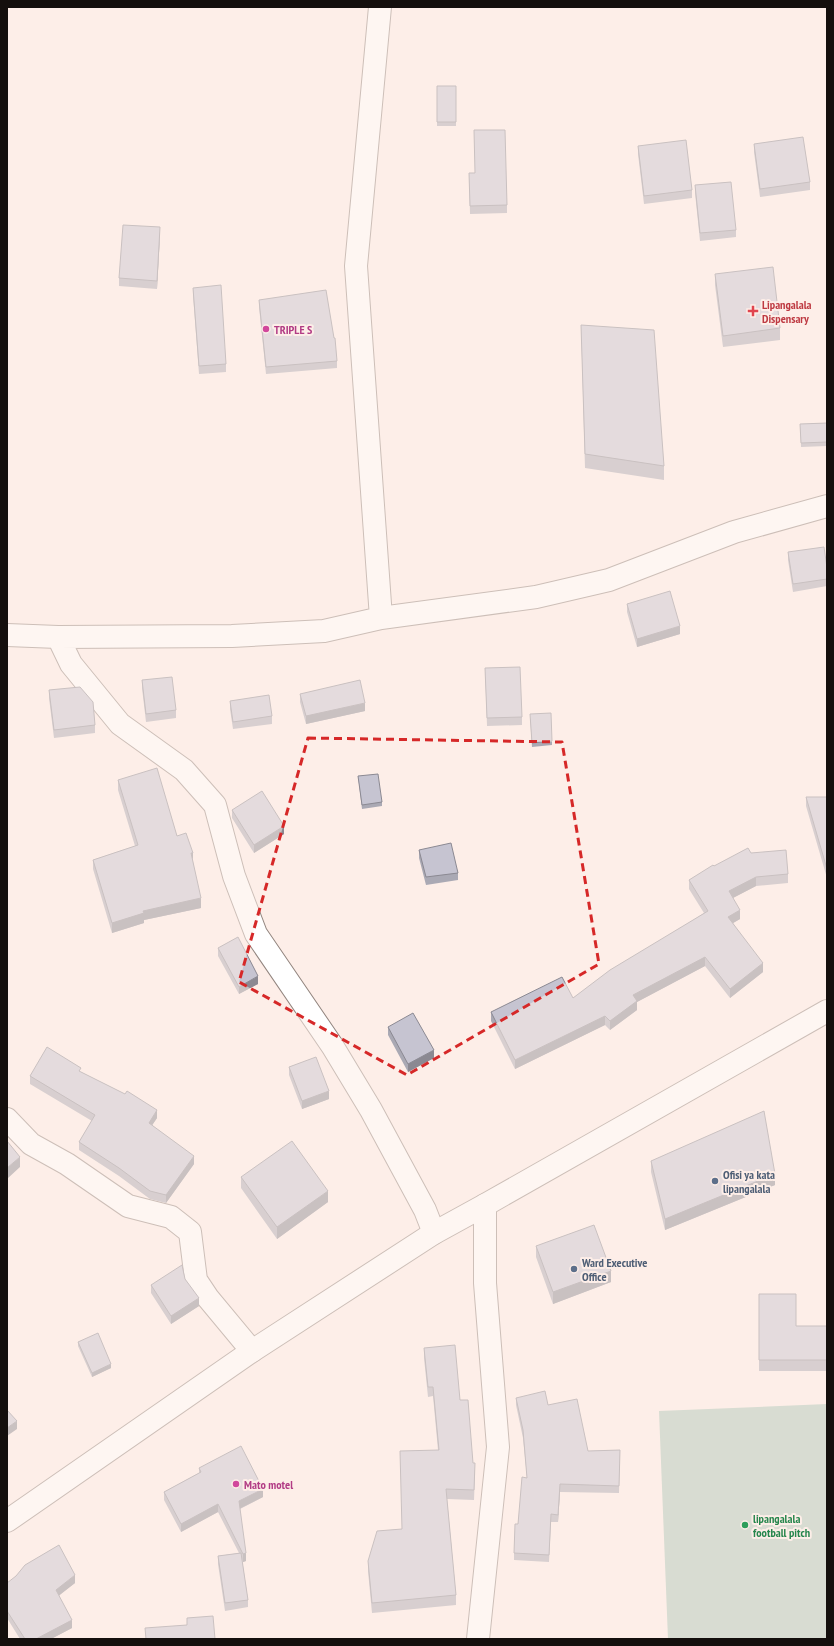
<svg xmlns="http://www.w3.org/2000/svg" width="834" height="1646" viewBox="0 0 834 1646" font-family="'PT Sans Narrow',sans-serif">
<rect width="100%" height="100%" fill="#fdeee8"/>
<path fill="#aac6b8" d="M827,1404v235h-159l-9,-228z"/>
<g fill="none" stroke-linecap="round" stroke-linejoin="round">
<defs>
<path id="street" d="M380,7l-24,259 25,352
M7,635l51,2 174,-1 92,-5 57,-13 155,-21 73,-17 125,-48 93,-26
M58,637l13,27 49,60 64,46 31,35 19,71 22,58 77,113 38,63 54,100 9,23
M7,1119l24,25 36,20 61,42 43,11 19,15 6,48 12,18 44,53
M478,1639l20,-192 -13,-164v-78"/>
<path id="secondary" d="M7,1521l245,-170 182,-118 51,-28 342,-194"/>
</defs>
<use href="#street" stroke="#92857f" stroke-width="24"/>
<use href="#secondary" stroke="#92857f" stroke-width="24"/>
<use href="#street" stroke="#fff" stroke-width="22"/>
<use href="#secondary" stroke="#fff" stroke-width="22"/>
</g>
<path fill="#aaa9b4" d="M437,86h19v40h-19z
M754,144l56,38v8l-50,7 -6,-45z
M638,146l54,44v8l-48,6 -6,-50z
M469,173l38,32v8l-37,1z
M695,185l41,45v7l-36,4 -5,-48z
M160,235l-3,54 -38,-3v-8z
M715,274l65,54v12l-57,7 -8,-62z
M193,288l33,76v8l-27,2 -6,-79z
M259,300l78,61v7l-71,6 -7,-67z
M581,325l83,141v14l-79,-12z
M827,423v23l-26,1 -1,-23z
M788,552l39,16v18l-34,6 -5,-32z
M627,604l53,30 -43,13 -10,-35z
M485,668l37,49v8l-35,1z
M142,680l34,30v8l-30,4 -4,-34z
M49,690l46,35v8l-41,5 -5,-40z
M300,694l65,17 -59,13 -6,-22z
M230,701l42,15v8l-39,5 -3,-20z
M530,718l22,23v4l-20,2z
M358,776l24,26v4l-20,3z
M118,780l59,56 16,26 8,46 -57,12v3l-32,10 -19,-64v-9l42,-14 -17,-56z
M806,797h21v81l-21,-72z
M232,810l52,24 -30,19 -22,-35z
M419,850l39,23v7l-32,5 -7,-27z
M751,853l37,21v9l-32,3 -23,12 7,21 -7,4 30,49 -33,26 -25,-32 -68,36v8l-27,20 -5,-5 -90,44 -24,-48v-9l82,-14 131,-85 -15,-24v-9l25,-14z
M218,948l40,36 -19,10 -21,-38z
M388,1027l46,31 -26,14 -20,-37z
M289,1067l40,32 -27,10 -13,-34z
M81,1072l76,46 -5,7 42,39 -28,39 -16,-4 -31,-23 -40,-26v-8l13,-21 -62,-37v-8z
M651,1161l124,24 -110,45 -14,-58z
M241,1177l87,25 -51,37 -36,-51z
M536,1246l75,36 -58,22 -17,-47z
M185,1279l14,27 -28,18 -20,-31v-8z
M759,1294l37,32h31v45h-68z
M78,1342l33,26 -19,9 -14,-31z
M424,1348l36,52 13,63 2,10 -1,27 -27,-1 9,96v10l-84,8 -4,-42v-10l34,-32 36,-79 -5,-54 -5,1 -4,-39z
M516,1398l32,7 40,46 32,-1 -1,43 -59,-1 -2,30h-7l-2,40 -35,-2v-7l4,-29 9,-47 -4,-39 -7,-33z
M199,1468l64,29 -23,12 6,52 -3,1 -1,-3 6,41v7l-23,4 -7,-47v-8l21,-3 -21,-41 -37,20 -17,-32v-8l35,-19z
M7,1583h68l-16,12 13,33 -21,11h-31l-13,-21z"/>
<path fill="#8b8992" d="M160,227v8l-3,54v-8z
M680,626v8l-43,13v-8z
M365,703v8l-59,13v-8z
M284,826v8l-30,19v-8z
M191,853h2v9z
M756,877v9l-27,14v-9z
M201,898v10l-57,12v3l-32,10v-10l31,-12z
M740,910v9l-12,7v-9z
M705,957v9l-68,36v8l-27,20v-9l23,-26z
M763,963v9l-33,26v-9z
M258,976v8l-19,10v-7z
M605,1016v9l-90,44v-9z
M434,1050v8l-26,14v-8z
M329,1091v8l-27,10v-8z
M157,1110v8l-8,12v-7z
M194,1156v8l-28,39v-8z
M20,1157v10l-13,12v-11z
M775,1174v11l-110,45v-11z
M328,1191v11l-51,37v-12z
M8,1218v11l-1,1v-10z
M611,1271v11l-58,22v-12z
M199,1298v8l-28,18v-8z
M111,1364v4l-19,9v-4z
M17,1421v8l-10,7v-8z
M8,1446v7l-1,1v-7z
M560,1484v8l-2,30v-7z
M263,1489v8l-24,12v-8z
M218,1504v8l-37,20v-8z
M246,1553v8l-3,1v-8z
M75,1575v8l-19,15v-8z
M72,1620v8l-21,11h-15z"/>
<path fill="#c6c4d1" stroke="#8b8992" d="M437,86h19v36h-19z
M474,130h31l2,75 -37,1 -1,-33h6z
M803,137l7,45 -50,7 -6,-45z
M686,140l6,50 -48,6 -6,-50z
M731,182l5,48 -36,3 -5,-48z
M123,225l37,2 -3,54 -38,-3z
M773,267l7,61 -57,8 -8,-62z
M221,285l5,79 -27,2 -6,-78z
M326,290l8,48h1l2,23 -71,6 -7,-67z
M581,325l73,5 10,136 -79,-12z
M827,423v19l-26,1 -1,-19z
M824,547l3,21v11l-34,5 -5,-32z
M670,591l10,35 -43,13 -10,-35z
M520,667l2,50 -35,1 -2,-50z
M172,677l4,33 -30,4 -4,-34z
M360,680l5,23 -59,13 -6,-22z
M80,687l13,15 2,23 -41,5 -5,-40z
M269,695l3,21 -39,6 -3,-21z
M551,713l1,28 -20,2 -2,-29z
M157,768l20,68 9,-3 7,20h-2l10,45 -58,13 1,2 -32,10 -19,-63 45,-15 -20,-65z
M378,774l4,28 -20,3 -4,-29z
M262,791l22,35 -30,19 -22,-35z
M806,797h21v72z
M451,843l7,30 -32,4 -7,-27z
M748,848l3,5 35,-3 2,24 -32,3 -27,14 11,19 -12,7 35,46 -33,26 -25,-32 -72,38 4,6 -27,20 -5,-5 -90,44 -24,-48 71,-35 11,21 37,-28 98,-59 -19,-31 24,-15 1,1z
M238,937l20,39 -19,11 -21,-39z
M413,1013l21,37 -26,14 -20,-37z
M47,1047l34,21 -2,3 46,23 2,-3 30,19 -8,13 45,33 -28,39 -16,-4 -31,-23 -40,-26 16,-27 -65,-39z
M316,1057l13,34 -27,10 -13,-34z
M764,1111l11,63 -110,45 -14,-58z
M7,1141l13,16 -13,11z
M292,1141l36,50 -51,36 -36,-50z
M594,1225l17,46 -58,21 -17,-46z
M182,1265l3,14 14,19 -28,18 -20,-31z
M759,1294h37v32h31v34h-68z
M98,1333l13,31 -19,9 -14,-31z
M455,1345l5,55h8l5,63h2l-1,27 -28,-1 10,106 -84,8 -4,-42 9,-30 25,-2 -2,-78 39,-1 -6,-63h-5l-4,-39z
M545,1391l3,14 29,-6 11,52 32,-1 -1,36 -59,-2 -2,31 -7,-1 -2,41 -35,-2 1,-29h3l4,-47 5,1 -4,-48 -7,-32z
M7,1410l10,11 -10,7z
M241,1446l22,43 -24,12 7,52 -3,1 -25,-50 -37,20 -17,-32 37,-20 -2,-4z
M59,1545l16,30 -19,15 16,30 -36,19h-11l-18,-28v-28l9,-7 9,-11z
M241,1553l7,47 -23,3 -7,-47z
M213,1616l2,23h-69l-1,-11 42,-3v-7z"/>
<path d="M0 0H834V1646H0ZM308,738l254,4 37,222 -192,111 -168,-93z" fill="#fdeee8" fill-opacity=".55" fill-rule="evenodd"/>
<path fill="none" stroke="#d62828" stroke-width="3" stroke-dasharray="8 5" stroke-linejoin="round" d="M308,738l254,4 37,222 -192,111 -168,-93z"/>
<path fill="#e0444e" stroke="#fdeee8" stroke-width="1.5" d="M751 305h4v4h4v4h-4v4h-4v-4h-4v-4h4z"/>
<g fill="#d1479c" stroke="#fdeee8" stroke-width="1.5">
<circle cx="266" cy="329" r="4"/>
<circle cx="236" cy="1484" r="4"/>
</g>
<g fill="#5c6f8a" stroke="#fdeee8" stroke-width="1.5">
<circle cx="715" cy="1181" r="4"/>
<circle cx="574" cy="1269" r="4"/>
</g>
<circle fill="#2e9e5b" stroke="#fdeee8" stroke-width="1.5" cx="745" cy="1525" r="4"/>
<g text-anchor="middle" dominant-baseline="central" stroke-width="4" stroke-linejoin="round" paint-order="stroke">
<g font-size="12" font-weight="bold" fill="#be3a42" stroke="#fdeee8" text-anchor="start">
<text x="762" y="304">Lipangalala<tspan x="762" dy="14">Dispensary</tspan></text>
</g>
<g font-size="12" font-weight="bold" fill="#b23c85" stroke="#fdeee8" text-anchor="start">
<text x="274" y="329">TRIPLE S</text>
<text x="244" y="1484">Mato motel</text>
</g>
<g font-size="12" font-weight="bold" fill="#4e5e75" stroke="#fdeee8" text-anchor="start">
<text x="723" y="1174">Ofisi ya kata<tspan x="723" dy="14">lipangalala</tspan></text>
<text x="582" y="1262">Ward Executive<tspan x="582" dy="14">Office</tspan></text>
</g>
<g font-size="12" font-weight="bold" fill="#27864d" stroke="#fdeee8" text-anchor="start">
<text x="753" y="1518">lipangalala<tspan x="753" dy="14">football pitch</tspan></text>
</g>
</g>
<rect width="834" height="1646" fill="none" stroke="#140f0d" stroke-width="16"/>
</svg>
